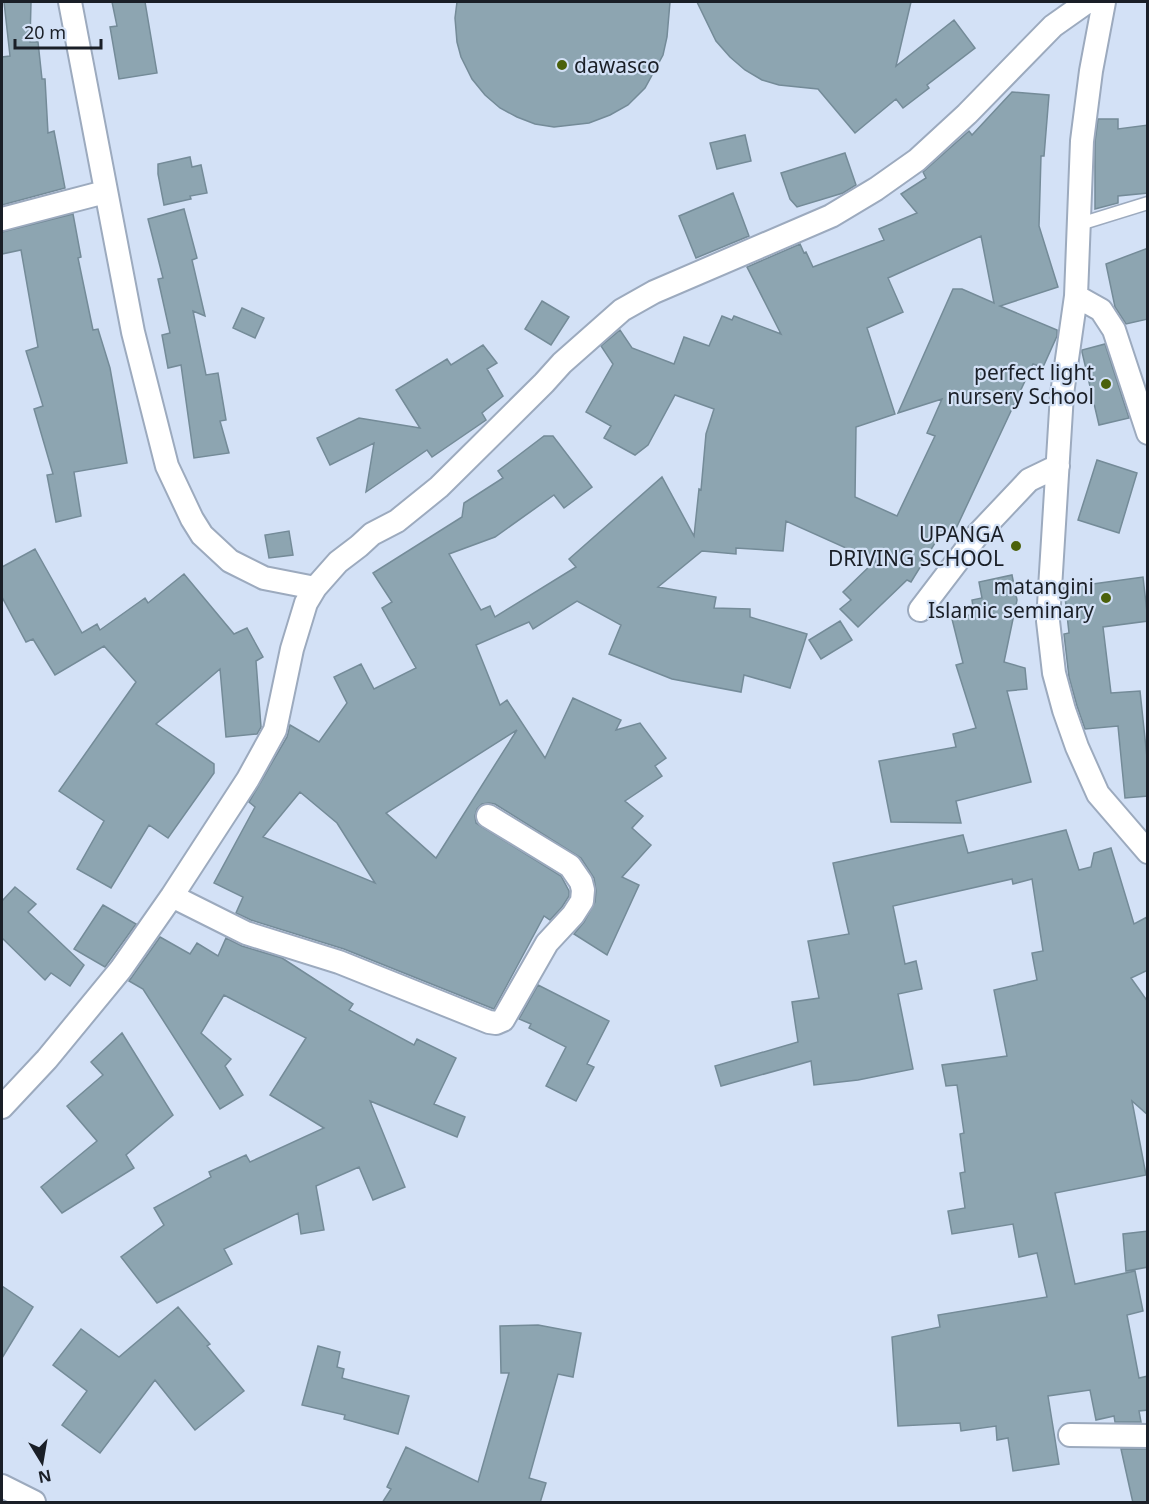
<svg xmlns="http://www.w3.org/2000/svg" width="1149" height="1504" viewBox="0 0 1149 1504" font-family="'Noto Sans',sans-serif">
<rect width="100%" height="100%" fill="#d3e1f6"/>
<path fill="#8da5b1" stroke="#748b98" stroke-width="1.5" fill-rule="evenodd" d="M4,2h27l-1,40h8l4,37h3l3,54 6,-2 11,57 -63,17v-148l8,-1z
M112,2h33l12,71 -38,6 -9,-52 7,-1z
M457,2h213l-3,35 -4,18 -18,33 -17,17 -18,10 -21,8 -35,4 -19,-3 -18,-7 -17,-9 -15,-13 -13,-16 -11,-22 -4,-15 -2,-24z
M697,2h214l-15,64 58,-46 21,28 -48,37 2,3 -26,20 -7,-9 -41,34 -37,-44 -39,-4 -17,-5 -17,-10 -15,-13 -14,-16z
M1012,92l37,3 -5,61h-3l-2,70 19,61 -58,19 57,24v6l-14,31 -10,-3 -80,171 -10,-5 -32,52 -4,-2 -49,47 -18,-18 11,-9 -8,-8 32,-31 -89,-40 -3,30 -47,-3v6l-34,-3 -44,36 58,10 -2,11 36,1v8l57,17 -17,54 -46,-13 -3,17 -69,-13 -63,-25 12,-29 -44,-24 -44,28 -4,-7 -53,23 24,60 7,-5 38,58 28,-60 48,22 -5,10 24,-7 26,35 -11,8 7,10 -37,25 18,15 -11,12 19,17 -29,32 17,8 -32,70 -33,-21 10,-12 11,-20 1,-11 -2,-13 -13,-20 -86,-54 -6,-1 -7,1 -5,5 -2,7 1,7 85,53 8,15v5l-7,11 -12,13 -6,-4 -50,93 -150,-60 -93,-29 -15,-7 7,-16 -29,-14 41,-76 -6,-5 38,-65 3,-12 29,17 28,-39 -13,-26 27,-13 13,25 42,-21 -34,-60 10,-6 -19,-29 89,-56 2,-14 39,-25 -5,-7 46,-35h9l39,51 -28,21 -10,-13 -59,42 -46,17 32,56 9,-4 5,11 81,-50 -7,-8 93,-82 32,59 5,-47 2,1 5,-56 8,-25 -39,-14 -27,50 -13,10 -31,-17 7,-12 -25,-14 27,-48 -12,-18 19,-16 12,18 42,16 10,-27 25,9 13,-30 10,4 2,-4 47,18 -34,-67 53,-23 4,9 2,-1 7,15 71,-27 -5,-11 38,-16 -16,-19 25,-16 -3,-6 46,-41 3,4zM981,236l13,67 -32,-14h-9l-55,124 44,-14 -15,34 8,3 -38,80 -42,-19 1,-70 39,-13 -28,-86 36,-16 -15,-34zM517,730l-81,128 -50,-45zM300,792l37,31 38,60 -112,-46z
M1098,119h20v10l30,-4v68l-30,3v7l-23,6v-67z
M745,135l6,26 -34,8 -7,-26z
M845,153l11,32 -13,8 -46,14 -7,-8 -9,-26z
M190,157l2,10 9,-2 6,28 -17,3 1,3 -27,6 -6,-31v-10z
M733,193l16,43 -53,22 -17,-42z
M184,209l13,49 -5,2 13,56 -12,-5 13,64 12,-2 8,47 -6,1 9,32 -35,5 -13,-93 -13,3 -6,-33 8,-2 -12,-54 5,-1 -15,-59z
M73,214l8,43 -3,1 15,72 5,-1 12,39 17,95 -53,9 7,44 -25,6 -9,-47 6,-1 -19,-65 9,-3 -17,-55 12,-4 -17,-97 -19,4v-22z
M1148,248v71l-22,5 -11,-17 -9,-43z
M542,301l27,16 -18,28 -26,-16z
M242,308l22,10 -9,20 -22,-10z
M1105,344l24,74 -30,7 -17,-73v-2z
M483,345l14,18 -10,6 16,27 -21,17 4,7 -54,37 -5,-7 -61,42 8,-49 -44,22 -13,-27 42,-20 61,10 -24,-38 51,-31 4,6z
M1097,460l40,13 -18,60 -41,-13z
M289,531l4,24 -24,3 -4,-23z
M35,549l47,84 15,-9 3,6 45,-32 3,5 36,-29 50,60 13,-6 16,29 -7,4 5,66 -4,7 -31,3 -6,-68 -64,55 58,40v9l-46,65 -19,-13 -38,63 -34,-19 27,-48 -45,-30 77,-109 -32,-36 -49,29 -22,-36 -7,3 -24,-45v-30z
M1012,575l5,25 -13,62 21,6 2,21 -20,2 24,91 -75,19 5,22 -70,-1 -12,-61 77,-14 -3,-13 23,-6 -20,-63 7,-2 -11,-44 22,-5 -2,-14 10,-2 -3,-16z
M1143,577l5,44 -45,6 8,66 29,-2 8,76v29l-23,2 -7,-72 -33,3 -8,-23 -8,-29 -5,-43 5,-1 -5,-45z
M840,621l12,19 -31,19 -12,-19z
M1066,830l13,40 12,-3 3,-14 17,-5 23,76 13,-7 1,53 -17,8 17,24v113l-16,-14 14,74 -91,18 20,91 60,-13 8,40 -16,4 12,63 9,-2v34l-9,1 2,11h-26l-1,-6 -18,4 -6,-30 -42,6 11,68 -46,7 -5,-33 -11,2 -1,-14 -35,5 -1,-8 -62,3 -6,-89 48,-10 -2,-12 109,-18 -10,-44 -18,4 -6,-33 -61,10 -4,-23 17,-3 -5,-35 5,-1 -5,-38 4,-1 -7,-48 -11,1 -4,-21 65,-9 -13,-66 43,-10 -5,-27 11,-2 -11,-72 -19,5 -1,-5 -119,27 12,58 11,-3 6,28 -24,5 15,75 -55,11 -44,5 -3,-24 -90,25 -6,-20 83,-24 -6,-40 27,-4 -11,-57 41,-7 -16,-71 130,-28 5,18z
M15,887l21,17 -8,8 56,53 -14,21 -19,-13 -6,7 -43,-42v-37z
M103,905l33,19 -31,43 -31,-18z
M160,937l30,17 7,-11 21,13 8,-18 16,8 40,12 71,46 -4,6 65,35 3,-6 39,19 -22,46 31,13 -8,20 -87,-36 35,86 -32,13 -14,-33 -43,19 8,44 -23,4 -3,-21 -74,36 8,15 -75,39 -36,-46 43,-32 -10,-17 57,-31 -2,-5 37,-17 4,7 74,-34 -54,-33 36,-57 -82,-43 -23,38 30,26 -6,7 18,29 -23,14 -77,-120 -14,-8z
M538,985l71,36 -22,43 7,3 -18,34 -30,-15 20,-39 -37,-19 2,-4 -12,-5z
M122,1033l51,82 -47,40 8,13 -72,45 -21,-26 56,-46 -30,-35 36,-31 -12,-13z
M1148,1231v36l-22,4 -3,-37z
M2,1286l31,21 -31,51z
M178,1307l32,37 -3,2 37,45 -49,39 -40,-50 -55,73 -38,-28 25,-34 -34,-26 28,-36 38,28z
M538,1325l43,8 -8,44 -15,-3 -29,104 17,5 -6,20h-158l9,-14 -4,-2 19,-40 72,35 31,-109h-8l-1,-47z
M318,1346l22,6 -3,15 7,2 -2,9 67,18 -11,38 -54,-15 1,-4 -43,-10z
M1121,1449h26l1,54h-15z"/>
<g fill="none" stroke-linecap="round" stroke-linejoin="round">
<defs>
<path id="service" d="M1080,224l68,-21"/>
<path id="minor" d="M70,2l63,330 34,134 25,53 10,16 28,26 34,17 51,10
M1104,2l-13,69 -9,70 -6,155 -14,98 -14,227 6,52 10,37 13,37 21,47 50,58
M2,219l103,-27
M1076,296l25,14 13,20 34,103
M920,610l58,-76 51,-54 29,-14
M172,896l74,37 93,29 150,60 7,1 7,-3 44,-77 26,-28 9,-14 1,-11 -2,-8 -11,-16 -82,-50
M2,1107l45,-48 74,-90 51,-73 76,-117 27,-49 17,-81 14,-46 9,-15 23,-26 21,-16 13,-12 25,-13 42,-34 105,-104 18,-20 60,-53 32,-18 177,-76 45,-27 41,-29 50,-46 86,-88 34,-24
M1070,1435l78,1
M2,1486l32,16"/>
</defs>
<use href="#service" stroke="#9caabe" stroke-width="15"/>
<use href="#minor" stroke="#9caabe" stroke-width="26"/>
<use href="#service" stroke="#fff" stroke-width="12"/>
<use href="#minor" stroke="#fff" stroke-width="22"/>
</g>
<g fill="#4b610b" stroke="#d3e1f6" stroke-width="2">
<circle cx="562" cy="65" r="6"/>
<circle cx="1106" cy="384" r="6"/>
<circle cx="1016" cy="546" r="6"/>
<circle cx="1106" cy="598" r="6"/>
</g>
<g text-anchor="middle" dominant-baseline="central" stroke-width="4.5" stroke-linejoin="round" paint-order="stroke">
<g font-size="21" fill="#1a1f27" stroke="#d3e1f6" text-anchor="end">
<text x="574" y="65" text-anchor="start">dawasco</text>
<text x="1094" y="372">perfect light<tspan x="1094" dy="24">nursery School</tspan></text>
<text x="1004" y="534">UPANGA<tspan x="1004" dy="24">DRIVING SCHOOL</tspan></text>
<text x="1094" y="586">matangini<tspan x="1094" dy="24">Islamic seminary</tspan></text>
</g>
</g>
<rect width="1149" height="1504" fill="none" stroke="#1a1f27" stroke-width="6"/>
<g transform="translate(42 1462) rotate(169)" stroke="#d3e1f6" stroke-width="4.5" paint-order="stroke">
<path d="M0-4.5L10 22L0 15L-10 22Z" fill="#1a1f27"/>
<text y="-9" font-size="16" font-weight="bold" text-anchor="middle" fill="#1a1f27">N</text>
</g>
<path d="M15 39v9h86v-9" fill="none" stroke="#1a1f27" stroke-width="3"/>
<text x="24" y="39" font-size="18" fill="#1a1f27" stroke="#d3e1f6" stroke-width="4.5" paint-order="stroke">20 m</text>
</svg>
